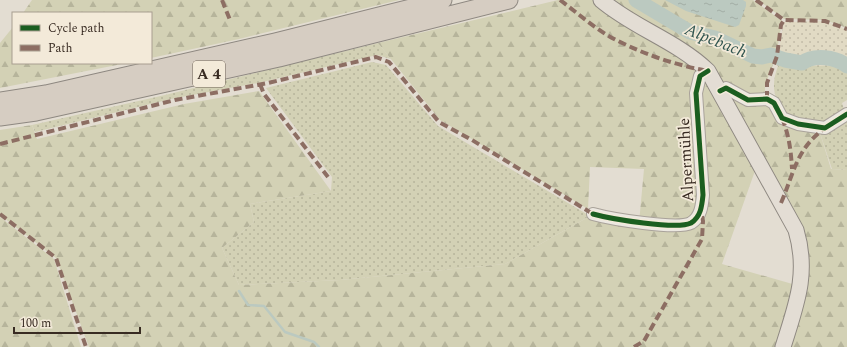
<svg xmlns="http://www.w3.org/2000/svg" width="847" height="347" viewBox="0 0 847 347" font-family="Spectral,serif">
<defs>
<pattern id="farmland-dots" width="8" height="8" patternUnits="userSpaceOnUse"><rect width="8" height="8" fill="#e1dac4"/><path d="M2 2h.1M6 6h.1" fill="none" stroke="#c2bba8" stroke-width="1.8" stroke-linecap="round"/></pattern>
<pattern id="grass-dots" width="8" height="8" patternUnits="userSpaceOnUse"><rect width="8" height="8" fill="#d3d1b5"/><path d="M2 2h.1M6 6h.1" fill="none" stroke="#b6b49b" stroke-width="1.8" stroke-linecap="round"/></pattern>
<pattern id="forest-firs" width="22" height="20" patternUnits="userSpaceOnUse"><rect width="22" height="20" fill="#d3d1b5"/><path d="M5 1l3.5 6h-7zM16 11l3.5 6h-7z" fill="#b6b49b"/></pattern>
<pattern id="water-ripples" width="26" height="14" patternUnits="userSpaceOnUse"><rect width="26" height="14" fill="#bbc9c0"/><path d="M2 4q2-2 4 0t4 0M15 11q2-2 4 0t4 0" fill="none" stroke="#a2ada5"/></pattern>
</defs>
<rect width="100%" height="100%" fill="#e3ddd2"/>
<path fill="url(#farmland-dots)" d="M825,21l22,9v43l-10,-7h-61l8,-44z"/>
<path fill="url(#grass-dots)" d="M378,43l13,16 -14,-4 -119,28 -87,16 -136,33 -3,-7 133,-30z
M372,62l14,3 52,61 152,90 -85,48 -165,16 -101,5 -17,-37 32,-26 -4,-18 81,-13 1,-14 -66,-89z
M778,66h59l10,7v27l-5,3 3,9 -20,15 -42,-10c-8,-21 -13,-29 -5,-51z
M847,116v54l-15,-1 -12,-36z"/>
<path fill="url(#forest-firs)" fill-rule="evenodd" d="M32,0h367l-160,39 -88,19v-45h-128z
M558,0h195l29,21 -6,36 -11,28v13l-47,-4 49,7 15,20 38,12 11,36 16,1v177h-758l-33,-89 -56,-43v-85l32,-5 5,14 147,-35 75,-13 72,100 -81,13 4,18 -32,26 17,37 101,-5 165,-16 85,-48 49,7 5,-54 -54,-2 -2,42 -148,-89 -62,-77zM756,168l43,81 -3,36 -74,-21z
M758,0h89v28l-22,-8 -41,-1z
M13,27v36h114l-127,25v-45z
M0,217l54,42 27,88h-81z"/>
<path fill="url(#water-ripples)" d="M665,0h78l3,2v4l-7,19 -4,2 -49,-16z"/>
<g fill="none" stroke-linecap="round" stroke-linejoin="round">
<path stroke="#bbc9c0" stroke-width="2.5" d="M239,291l9,14 16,1 21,26 29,10 5,5"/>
<path stroke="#bbc9c0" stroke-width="15" d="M636,0l54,32 25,6 38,18 9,1 9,-2 14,5 17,3c12,-9 34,-6 45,3"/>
<defs>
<path id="minor" d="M720,91l6,-3 22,12 19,-1 7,4 8,15 16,6 27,4 22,-14
M593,214c18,5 84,16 98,9 10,-6 11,-18 12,-28l-7,-102 4,-17 8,-5"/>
<path id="major" d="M601,0c33,28 76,41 107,71l88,159c13,44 0,75 -13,117"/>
<path id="highway" d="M0,101l46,-7 229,-52 168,-42
M0,117l36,-5 243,-54 230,-58"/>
</defs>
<use href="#minor" stroke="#a9a29a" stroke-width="14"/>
<use href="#major" stroke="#8e8881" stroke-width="17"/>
<use href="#highway" stroke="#8e8881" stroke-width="19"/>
<use href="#minor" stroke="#ece8e1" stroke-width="12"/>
<use href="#major" stroke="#e3ddd4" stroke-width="15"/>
<use href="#highway" stroke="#d6cdc2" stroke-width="17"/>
<path stroke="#8d6e63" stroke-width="4" stroke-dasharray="8 4" stroke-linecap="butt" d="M222,0l8,20
M560,0c16,12 31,25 47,35 30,17 67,30 101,36
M756,0l28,20 41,1 22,8
M260,84l4,10 64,83
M767,99v-16l10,-27 4,-31 3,-5
M782,118c7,17 9,33 10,51
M0,144l175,-44 93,-17 108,-26 13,5 50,60 33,18 121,74
M781,203c13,-30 15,-54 44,-75
M0,214l56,44 30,89
M634,347l10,-6 58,-102 1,-18 -2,-9"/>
<defs>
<path id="cycleway" d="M720,91l6,-3 22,12 19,-1 7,4 8,15 16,6 27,4 22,-14
M593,214c18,5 84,16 98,9 10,-6 11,-18 12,-28l-7,-102 4,-17 8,-5"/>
</defs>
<use href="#cycleway" stroke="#f3ead9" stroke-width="8"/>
<use href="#cycleway" stroke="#1b5e20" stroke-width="5"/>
</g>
<g text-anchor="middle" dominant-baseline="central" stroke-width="3.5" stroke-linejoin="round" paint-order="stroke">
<rect fill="#f3ead9" stroke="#706459" stroke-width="1" x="193" y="61" width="32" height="26" rx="3"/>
<g font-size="15" font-weight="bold" fill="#382b22">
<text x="209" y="74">A 4</text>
</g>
<g font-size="16" fill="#382b22" stroke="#f3ead9">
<text transform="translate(686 160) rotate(-93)">Alpermühle</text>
</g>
<g font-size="17" font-style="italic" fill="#325651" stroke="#f3ead9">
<text transform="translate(716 41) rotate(22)">Alpebach</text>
</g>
</g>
<rect x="12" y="12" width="140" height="52" fill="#f3ead9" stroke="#a89e90"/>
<rect x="20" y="25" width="20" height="6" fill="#1b5e20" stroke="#a89e90"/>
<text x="48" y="32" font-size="12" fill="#382b22">Cycle path</text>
<rect x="20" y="45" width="20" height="6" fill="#8d6e63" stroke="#a89e90"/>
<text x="48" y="52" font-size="12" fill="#382b22">Path</text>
<path d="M14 327v6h126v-6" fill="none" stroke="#382b22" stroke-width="2"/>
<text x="20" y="327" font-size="12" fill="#382b22" stroke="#f3ead9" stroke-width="3" paint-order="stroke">100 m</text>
</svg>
